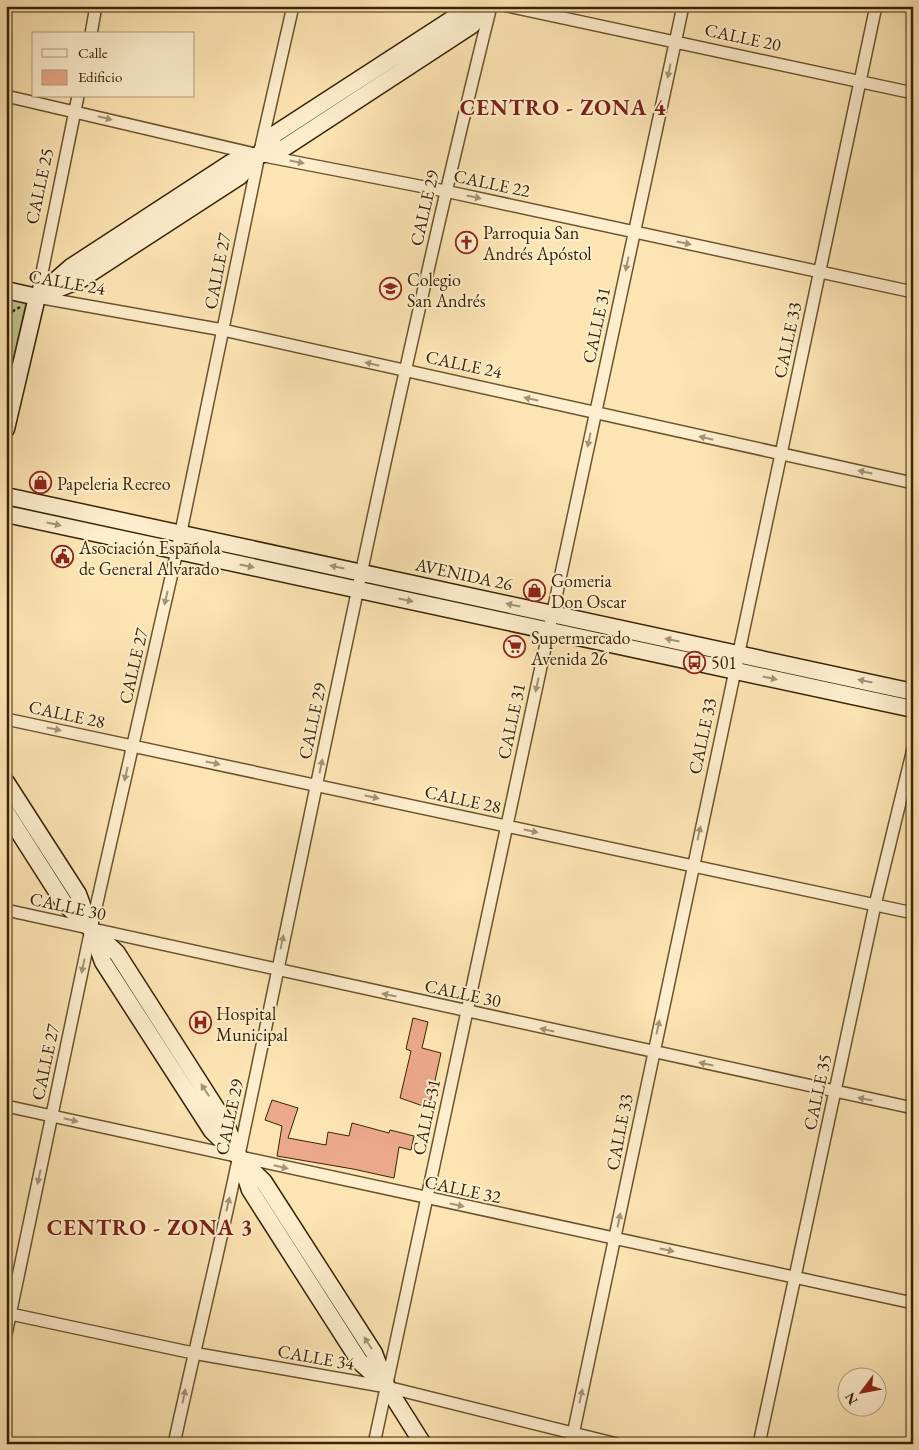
<svg xmlns="http://www.w3.org/2000/svg" width="919" height="1450" viewBox="0 0 919 1450" font-family="'EB Garamond',serif">
<rect width="100%" height="100%" fill="#fde5b3"/>
<filter id="stains"><feTurbulence type="fractalNoise" baseFrequency=".004" numOctaves="4"/><feColorMatrix values="0 0 0 0 .2 0 0 0 0 .09 0 0 0 0 .02 0 0 0 .5 -.17"/></filter>
<radialGradient id="worn" r=".72"><stop offset=".6" stop-color="#630" stop-opacity="0"/><stop offset="1" stop-color="#630" stop-opacity=".3"/></radialGradient>
<path fill="#bdc58e" stroke="#7b7448" d="M6,298l20,4 -20,89z"/>
<path fill="#eca88a" stroke="#392303" d="M413,1018l15,4 -6,26 19,5 -12,55 -29,-10 11,-47 -5,-2z
M272,1100l26,8 -10,30 38,7 2,-13 21,4 3,-13 37,10 1,-3 24,6 -3,14 -12,-3 -5,31 -41,-9 -76,-13 5,-30 -17,-6z"/>
<g fill="none" stroke-linecap="round" stroke-linejoin="round">
<defs>
<path id="street" d="M507,6l406,87
M91,34l5,-28
M6,96l253,59 186,36 468,101
M78,96l-41,201 186,33 690,153
M6,719l907,194
M6,910l907,198
M6,1106l907,197
M6,1313l187,40 194,34 230,57
M6,1334l85,-405 86,-378 82,-396 34,-149
M174,1444c21,-97 45,-192 65,-289 81,-383 157,-768 252,-1149
M374,1444l309,-1438
M571,1444l305,-1438
M759,1444l116,-539 38,-156"/>
<path id="secondary" d="M46,289l25,-22 161,-105 27,-7 16,-21 188,-122 18,-6
M6,290l31,7
M37,297l43,-17 160,-104 19,-21 25,-7 188,-123 17,-19
M6,429l31,-132
M6,496l907,196
M6,514l907,195
M6,782l72,112 13,35 26,24 108,169 14,35 25,25 110,171 13,34 36,57
M6,812l58,91 27,26 12,33 109,169 27,26 11,33 110,172 24,22"/>
</defs>
<use href="#street" stroke="#6a542f" stroke-width="14"/>
<use href="#secondary" stroke="#392303" stroke-width="19"/>
<path stroke="#392303" stroke-width="2.5" stroke-dasharray="4 2.5" stroke-linecap="butt" d="M6,315l14,-8"/>
<use href="#street" stroke="#feeece" stroke-width="11"/>
<use href="#secondary" stroke="#feeece" stroke-width="16"/>
</g>
<defs><path id="oneway-solid" d="M-6-.8H1V-3.2L6.5 0L1 3.2V.8H-6Z" transform="scale(1.25)"/></defs>
<g fill="#a59373">
<use href="#oneway-solid" transform="translate(669 71) rotate(102)"/>
<use href="#oneway-solid" transform="translate(105 118) rotate(14)"/>
<use href="#oneway-solid" transform="translate(297 162) rotate(11)"/>
<use href="#oneway-solid" transform="translate(474 197) rotate(12)"/>
<use href="#oneway-solid" transform="translate(684 243) rotate(12)"/>
<use href="#oneway-solid" transform="translate(627 264) rotate(102)"/>
<use href="#oneway-solid" transform="translate(372 364) rotate(-167)"/>
<use href="#oneway-solid" transform="translate(531 399) rotate(-168)"/>
<use href="#oneway-solid" transform="translate(706 438) rotate(-167)"/>
<use href="#oneway-solid" transform="translate(589 440) rotate(102)"/>
<use href="#oneway-solid" transform="translate(865 472) rotate(-168)"/>
<use href="#oneway-solid" transform="translate(54 524) rotate(12)"/>
<use href="#oneway-solid" transform="translate(247 566) rotate(12)"/>
<use href="#oneway-solid" transform="translate(337 567) rotate(-168)"/>
<use href="#oneway-solid" transform="translate(166 598) rotate(103)"/>
<use href="#oneway-solid" transform="translate(406 600) rotate(12)"/>
<use href="#oneway-solid" transform="translate(513 605) rotate(-168)"/>
<use href="#oneway-solid" transform="translate(672 640) rotate(-168)"/>
<use href="#oneway-solid" transform="translate(770 678) rotate(12)"/>
<use href="#oneway-solid" transform="translate(865 681) rotate(-168)"/>
<use href="#oneway-solid" transform="translate(537 685) rotate(102)"/>
<use href="#oneway-solid" transform="translate(54 729) rotate(12)"/>
<use href="#oneway-solid" transform="translate(213 763) rotate(12)"/>
<use href="#oneway-solid" transform="translate(321 766) rotate(-78)"/>
<use href="#oneway-solid" transform="translate(126 774) rotate(103)"/>
<use href="#oneway-solid" transform="translate(372 797) rotate(12)"/>
<use href="#oneway-solid" transform="translate(531 831) rotate(12)"/>
<use href="#oneway-solid" transform="translate(699 833) rotate(-78)"/>
<use href="#oneway-solid" transform="translate(282 942) rotate(-78)"/>
<use href="#oneway-solid" transform="translate(83 966) rotate(102)"/>
<use href="#oneway-solid" transform="translate(389 995) rotate(-168)"/>
<use href="#oneway-solid" transform="translate(658 1027) rotate(-78)"/>
<use href="#oneway-solid" transform="translate(547 1030) rotate(-168)"/>
<use href="#oneway-solid" transform="translate(706 1064) rotate(-168)"/>
<use href="#oneway-solid" transform="translate(205 1090) rotate(-123)"/>
<use href="#oneway-solid" transform="translate(865 1099) rotate(-169)"/>
<use href="#oneway-solid" transform="translate(71 1120) rotate(13)"/>
<use href="#oneway-solid" transform="translate(281 1167) rotate(13)"/>
<use href="#oneway-solid" transform="translate(39 1177) rotate(102)"/>
<use href="#oneway-solid" transform="translate(228 1204) rotate(-77)"/>
<use href="#oneway-solid" transform="translate(457 1205) rotate(12)"/>
<use href="#oneway-solid" transform="translate(619 1220) rotate(-79)"/>
<use href="#oneway-solid" transform="translate(667 1250) rotate(12)"/>
<use href="#oneway-solid" transform="translate(368 1343) rotate(-123)"/>
<use href="#oneway-solid" transform="translate(184 1396) rotate(-78)"/>
<use href="#oneway-solid" transform="translate(581 1396) rotate(-78)"/>
</g>
<defs>
<symbol id="church-ring" viewBox="-11 -11 22 22"><circle r="9.5" fill="#feeece" stroke="#8f2418" stroke-width="1.5"/><path d="M-1.2-6h2.4v3.5h3.3v2.4h-3.3V6h-2.4V-.1h-3.3v-2.4h3.3Z" fill="#8f2418"/></symbol>
<symbol id="school-ring" viewBox="-11 -11 22 22"><circle r="9.5" fill="#feeece" stroke="#8f2418" stroke-width="1.5"/><path d="M0-5L7-2L0 1L-7-2ZM-4 1L0 2.5L4 1V4Q0 6-4 4Z" fill="#8f2418"/></symbol>
<symbol id="shop-ring" viewBox="-11 -11 22 22"><circle r="9.5" fill="#feeece" stroke="#8f2418" stroke-width="1.5"/><path d="M-5-2.5h2.3a2.7 3.5 0 0 1 5.4 0H5L5.5 6h-11ZM-1.5-2.5h3a1.5 2.3 0 0 0-3 0Z" fill="#8f2418"/></symbol>
<symbol id="civic-ring" viewBox="-11 -11 22 22"><circle r="9.5" fill="#feeece" stroke="#8f2418" stroke-width="1.5"/><path d="M-.6-6.5H3V-4.5H.6V-3L4-1V1h2V6H-6V1h2V-1L-.6-3ZM-1.2 2.5V6h2.4V2.5Z" fill="#8f2418"/></symbol>
<symbol id="supermarket-ring" viewBox="-11 -11 22 22"><circle r="9.5" fill="#feeece" stroke="#8f2418" stroke-width="1.5"/><path d="M-6-5.5h2.5l.6 2H6L4.5 2H-2.5L-4.4-4H-6ZM-1.5 3.2a1.3 1.3 0 1 0 .1 0ZM3 3.2a1.3 1.3 0 1 0 .1 0Z" fill="#8f2418"/></symbol>
<symbol id="bus-ring" viewBox="-11 -11 22 22"><circle r="9.5" fill="#feeece" stroke="#8f2418" stroke-width="1.5"/><path d="M-5-6H5V4H4V6H2V4H-2V6H-4V4H-5ZM-3.5-4V0h7V-4ZM-3.5 1.2v1.5H-2V1.2ZM2 1.2v1.5H3.5V1.2Z" fill="#8f2418"/></symbol>
<symbol id="hospital-ring" viewBox="-11 -11 22 22"><circle r="9.5" fill="#feeece" stroke="#8f2418" stroke-width="1.5"/><path d="M-5-5h3v3.5h4V-5h3V5h-3V1.5h-4V5h-3Z" fill="#8f2418"/></symbol>
</defs>
<g fill-rule="evenodd">
<use href="#church-ring" x="454" y="230" width="25" height="25"/>
<use href="#school-ring" x="378" y="276" width="25" height="25"/>
<use href="#shop-ring" x="28" y="470" width="25" height="25"/>
<use href="#civic-ring" x="50" y="544" width="25" height="25"/>
<use href="#shop-ring" x="522" y="578" width="25" height="25"/>
<use href="#supermarket-ring" x="502" y="634" width="25" height="25"/>
<use href="#bus-ring" x="682" y="650" width="25" height="25"/>
<use href="#hospital-ring" x="188" y="1010" width="25" height="25"/>
</g>
<g text-anchor="middle" dominant-baseline="central" stroke-width="4" stroke-linejoin="round" paint-order="stroke">
<g font-size="18" fill="#392303" stroke="#feeece">
<text transform="translate(743 37) rotate(12)">CALLE 20</text>
<text transform="translate(492 183) rotate(12)">CALLE 22</text>
<text transform="translate(39 186) rotate(-78)">CALLE 25</text>
<text transform="translate(424 208) rotate(-77)">CALLE 29</text>
<text transform="translate(217 271) rotate(-79)">CALLE 27</text>
<text transform="translate(67 282) rotate(10)">CALLE 24</text>
<text transform="translate(596 325) rotate(-78)">CALLE 31</text>
<text transform="translate(787 340) rotate(-78)">CALLE 33</text>
<text transform="translate(464 364) rotate(12)">CALLE 24</text>
<text transform="translate(464 574) rotate(12)">AVENIDA 26</text>
<text transform="translate(133 666) rotate(-77)">CALLE 27</text>
<text transform="translate(67 714) rotate(12)">CALLE 28</text>
<text transform="translate(312 721) rotate(-78)">CALLE 29</text>
<text transform="translate(511 721) rotate(-78)">CALLE 31</text>
<text transform="translate(702 736) rotate(-78)">CALLE 33</text>
<text transform="translate(463 799) rotate(12)">CALLE 28</text>
<text transform="translate(68 906) rotate(12)">CALLE 30</text>
<text transform="translate(463 993) rotate(12)">CALLE 30</text>
<text transform="translate(45 1062) rotate(-78)">CALLE 27</text>
<text transform="translate(817 1092) rotate(-78)">CALLE 35</text>
<text transform="translate(229 1117) rotate(-78)">CALLE 29</text>
<text transform="translate(426 1117) rotate(-78)">CALLE 31</text>
<text transform="translate(619 1132) rotate(-79)">CALLE 33</text>
<text transform="translate(463 1189) rotate(12)">CALLE 32</text>
<text transform="translate(316 1357) rotate(10)">CALLE 34</text>
</g>
<g font-size="18" fill="#392303" stroke="#feeece" text-anchor="start">
<text x="483" y="232">Parroquia San<tspan x="483" dy="21">Andrés Apóstol</tspan></text>
<text x="407" y="279">Colegio<tspan x="407" dy="21">San Andrés</tspan></text>
<text x="57" y="483">Papeleria Recreo</text>
<text x="79" y="547">Asociación Española<tspan x="79" dy="21">de General Alvarado</tspan></text>
<text x="551" y="580">Gomeria<tspan x="551" dy="21">Don Oscar</tspan></text>
<text x="531" y="637">Supermercado<tspan x="531" dy="21">Avenida 26</tspan></text>
<text x="711" y="662">501</text>
<text x="216" y="1013">Hospital<tspan x="216" dy="21">Municipal</tspan></text>
</g>
<g font-size="22" font-weight="bold" letter-spacing="1" fill="#7a1f14" stroke="#feeece">
<text x="563" y="107">CENTRO - ZONA 4</text>
<text x="150" y="1227">CENTRO - ZONA 3</text>
</g>
</g>
<rect width="919" height="1450" fill="none" stroke="#fde5b3" stroke-width="25"/>
<rect x="8" y="8" width="904" height="1435" fill="none" stroke="#392303" stroke-width="2.5"/>
<rect x="12" y="12" width="894" height="1425" fill="none" stroke="#392303"/>
<rect x="32" y="32" width="162" height="65" fill="#feeece" stroke="#af9d7d"/>
<rect x="42" y="49" width="25" height="8" fill="#feeece" stroke="#af9d7d"/>
<text x="78" y="58" font-size="15" fill="#392303">Calle</text>
<rect x="42" y="70" width="25" height="15" fill="#eca88a" stroke="#af9d7d"/>
<text x="78" y="82" font-size="15" fill="#392303">Edificio</text>
<g transform="translate(862 1392) rotate(238)"><circle r="24" fill="#feeece" stroke="#af9d7d"/>
<path d="M0-4L9 19L0 12L-9 19Z" fill="#8f2418"/>
<text y="-8" font-size="14" font-weight="bold" text-anchor="middle" fill="#392303">N</text>
</g>
<rect width="100%" height="100%" filter="url(#stains)"/>
<rect width="100%" height="100%" fill="url(#worn)"/>
</svg>
